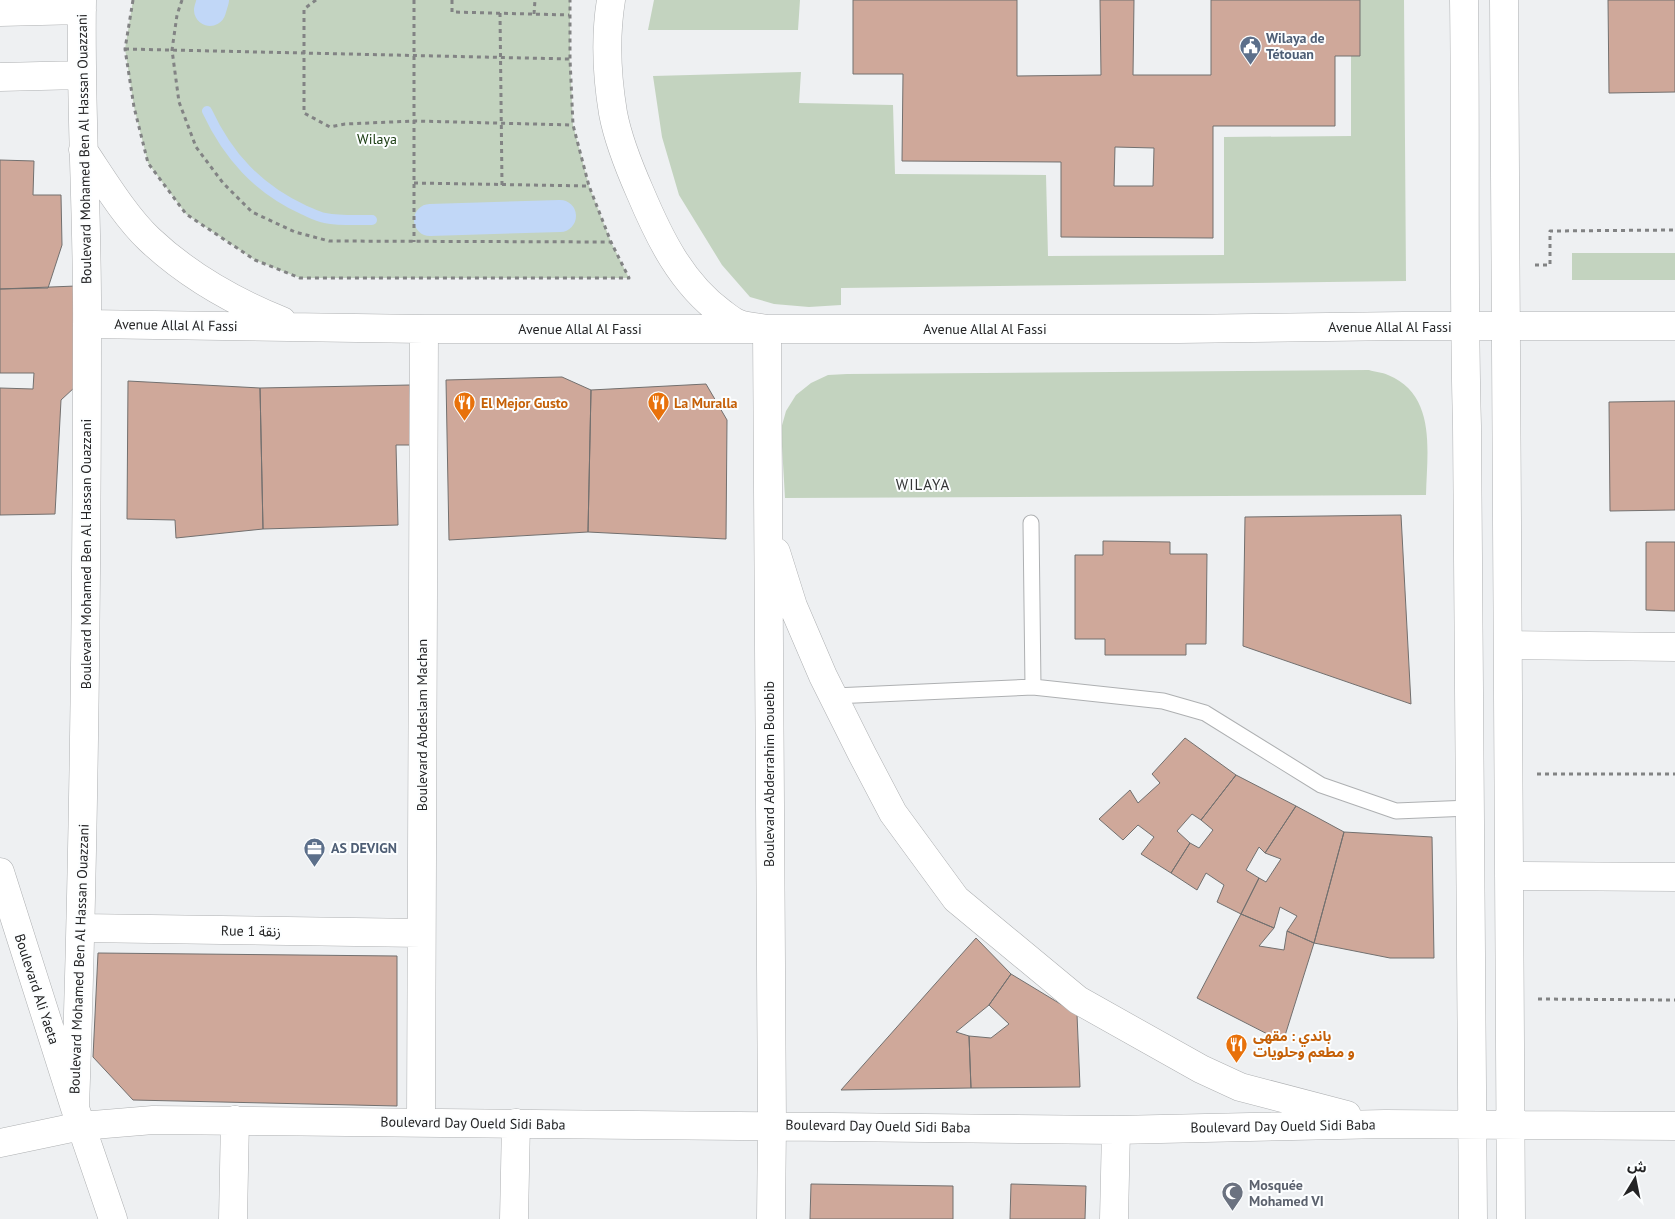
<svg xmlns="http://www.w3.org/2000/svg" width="1675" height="1219" viewBox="0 0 1675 1219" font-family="'PT Sans','Noto Sans Arabic',sans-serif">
<rect width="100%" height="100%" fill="#eef0f2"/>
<path fill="#c3d3bf" d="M133,0h437v59l3,66 16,61 22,56 18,36h-329l-45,-18 -69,-46 -38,-51 -14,-56 -9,-58z
M654,0h146l-2,30h-150z
M1351,0h53l2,281 -565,7v17l-32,2 -35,-3 -24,-7 -28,-32 -43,-70 -17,-58 -9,-61 148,-4 -2,31 94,2 2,69 151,1 2,81 176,-1v-118l127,-1z
M1572,253h103v27h-103z
M1369,370c6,2 13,2 19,5 49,20 39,77 38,120l-641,3 -4,-69 5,-18 10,-16 15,-12 17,-8 19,-1z"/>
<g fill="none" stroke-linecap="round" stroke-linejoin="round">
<path stroke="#c1d7f7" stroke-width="10" d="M207,111c21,45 51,78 97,99 7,3 14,7 21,8 15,3 32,2 47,2"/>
<path stroke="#c1d7f7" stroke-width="32" d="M210,10l3,-10
M430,220l130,-4"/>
</g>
<path fill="#cfa89a" stroke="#72706f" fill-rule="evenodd" d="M853,0h164v76l84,-1 -1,-75h34l-1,75h78v-75h149v56h-25v70h-122v112l-152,-1v-75l-159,-1 1,-87h-50zM1115,147l39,1 -1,38h-39z
M1608,0h67v92l-66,1z
M0,160l34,1 -1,34h28l1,50 -14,43 -48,1z
M76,286l-1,101 -14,13 -6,114 -55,1v-127l33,1 1,-16h-34v-84z
M562,377l29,13 -3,142 -139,8 -3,-160z
M128,381l132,7 3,141 -87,9 -1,-18 -48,-1z
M706,384l21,36 -1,119 -138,-7 3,-142z
M410,385l2,60h-16l2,80 -135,4 -3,-141z
M1675,401v109l-65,1 -1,-109z
M1401,515l10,189 -168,-58 2,-129z
M1103,541l67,1v12h37l-1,90h-20v11h-81v-16h-30v-84h28z
M1646,542h29v69l-29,-1z
M1185,738l51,37 -35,45 -9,-6 -15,17 13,12 -19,30 -30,-19 13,-17 -16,-12 -15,15 -24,-21 31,-29 8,13 22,-20 -8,-9z
M1236,775l60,31 -31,47 -6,-6 -13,23 13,8 -18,36 -24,-12 7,-17 -18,-12 -9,17 -26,-17 19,-30 9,5 14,-18 -12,-10z
M1296,806l48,26 -30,111 -27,-12 10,-15 -17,-9 -6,21 -33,-14 18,-36 7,4 15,-23 -16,-6z
M1344,832l88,5 2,121h-44l-76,-15z
M1241,914l33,14 -15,18 25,4 3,-19 27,12 -31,99 -86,-44z
M976,938l35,36 -22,31 -33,27 13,4 2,52 -130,2z
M98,953l299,3v150l-264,-6 -40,-43z
M1011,974l66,40 3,73 -109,1 -2,-52 22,2 18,-14 -20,-19z
M811,1184l142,2v33h-143z
M1011,1184l75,2 -1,33h-75z"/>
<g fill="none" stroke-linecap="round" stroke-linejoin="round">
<defs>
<path id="lane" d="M1031,523l2,164
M834,696l199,-9 130,14 42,12 116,72 75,26 74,-3"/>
<path id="street" d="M611,0c-6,37 -4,77 2,113 5,27 16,54 27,79 19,45 41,91 82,121 4,3 10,8 15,10 9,4 20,4 30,6l5,796 -1,94
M1464,0c2,142 -1,284 3,426l6,793
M1504,0l7,1219
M0,12l82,-2
M0,77l81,-2
M83,150c19,28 41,65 66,89 37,35 86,63 133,82
M87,324l337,5h755l225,-3h271
M776,552l17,54 30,70 39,78 31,59 63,86 122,101 123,69 39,18 107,28
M1508,645l167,2
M0,872l75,236 38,111
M1509,876l166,1
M81,928l340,5
M75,1108c9,-260 12,-520 12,-780 1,-109 -7,-218 -5,-328
M421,1122l3,-793
M0,1143l81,-17 72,-6 963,10 269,-6 290,2
M233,1219l2,-99
M514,1219l2,-96
M1114,1219l2,-89"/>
</defs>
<use href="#lane" stroke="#aeb0b2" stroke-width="17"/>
<use href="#street" stroke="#aeb0b2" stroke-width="29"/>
<path stroke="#828384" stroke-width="3" stroke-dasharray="4 4" stroke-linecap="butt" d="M133,0l-8,49 9,58 14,56 38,51 69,46 45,18h329l-18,-36 -22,-56 -16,-61 -3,-66v-59
M182,0l-5,15 -5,35 7,52 17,45 27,36 29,29 43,20 34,9 282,1
M316,0l-12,9v104l26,14 15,-3 70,-3 158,4
M414,0v242
M452,0v12l117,3
M500,13l2,172
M534,14l1,-14
M125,49l445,10
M414,183l175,3
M1535,265h15v-34l125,-1
M1537,774h138
M1538,999l137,1"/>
<use href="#lane" stroke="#fff" stroke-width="15"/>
<use href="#street" stroke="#fff" stroke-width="28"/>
</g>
<defs>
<symbol id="civic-pin" viewBox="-11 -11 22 30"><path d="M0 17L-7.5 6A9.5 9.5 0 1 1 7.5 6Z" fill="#5c6f8a" stroke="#fcfeff"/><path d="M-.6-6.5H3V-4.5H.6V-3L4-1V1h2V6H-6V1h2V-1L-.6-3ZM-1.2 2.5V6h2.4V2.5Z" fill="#fff"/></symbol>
<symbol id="restaurant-pin" viewBox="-11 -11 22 30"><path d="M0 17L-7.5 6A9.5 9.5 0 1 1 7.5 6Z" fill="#e8710a" stroke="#fcfeff"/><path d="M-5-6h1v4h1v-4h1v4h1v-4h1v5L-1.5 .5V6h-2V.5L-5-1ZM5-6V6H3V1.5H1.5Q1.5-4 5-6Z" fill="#fff"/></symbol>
<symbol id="office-pin" viewBox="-11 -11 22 30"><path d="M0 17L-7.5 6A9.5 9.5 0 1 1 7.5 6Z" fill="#5c6f8a" stroke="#fcfeff"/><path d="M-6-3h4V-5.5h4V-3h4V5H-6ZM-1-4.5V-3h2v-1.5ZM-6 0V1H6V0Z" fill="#fff"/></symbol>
<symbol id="mosque-pin" viewBox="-11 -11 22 30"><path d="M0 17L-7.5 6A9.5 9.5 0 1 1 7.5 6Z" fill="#6b7280" stroke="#fcfeff"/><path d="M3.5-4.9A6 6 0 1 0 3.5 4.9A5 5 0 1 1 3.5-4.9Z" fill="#fff"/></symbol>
</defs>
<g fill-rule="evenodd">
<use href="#civic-pin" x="1238" y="34" width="25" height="34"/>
<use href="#restaurant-pin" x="452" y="390" width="25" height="34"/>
<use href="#restaurant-pin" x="646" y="390" width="25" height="34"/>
<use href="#office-pin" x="302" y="836" width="25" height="34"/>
<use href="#restaurant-pin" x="1224" y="1032" width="25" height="34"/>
<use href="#mosque-pin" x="1220" y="1180" width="25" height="34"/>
</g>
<g text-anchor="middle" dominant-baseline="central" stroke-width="4" stroke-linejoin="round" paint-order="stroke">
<g font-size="14" font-weight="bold" fill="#4e5e75" stroke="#fcfeff" text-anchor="start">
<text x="1266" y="38">Wilaya de<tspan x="1266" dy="16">Tétouan</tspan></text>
<text x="331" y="848">AS DEVIGN</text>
</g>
<g font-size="14" fill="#16380c" stroke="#fcfeff">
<text x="377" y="139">Wilaya</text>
</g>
<g font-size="14" fill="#242425" stroke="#fcfeff">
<text transform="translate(84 149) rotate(-91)">Boulevard Mohamed Ben Al Hassan Ouazzani</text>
<text transform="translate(176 325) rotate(1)">Avenue Allal Al Fassi</text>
<text x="1390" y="327">Avenue Allal Al Fassi</text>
<text x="580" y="329">Avenue Allal Al Fassi</text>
<text x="985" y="329">Avenue Allal Al Fassi</text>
<text transform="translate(86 554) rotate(-90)">Boulevard Mohamed Ben Al Hassan Ouazzani</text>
<text transform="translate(422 725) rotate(-90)">Boulevard Abdeslam Machan</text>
<text transform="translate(769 774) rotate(-90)">Boulevard Abderrahim Bouebib</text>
<text transform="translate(251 931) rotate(1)">Rue 1 زنقة</text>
<text transform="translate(79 959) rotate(-88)">Boulevard Mohamed Ben Al Hassan Ouazzani</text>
<text transform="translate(37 989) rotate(72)">Boulevard Ali Yaeta</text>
<text transform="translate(473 1123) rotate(1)">Boulevard Day Oueld Sidi Baba</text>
<text transform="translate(878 1126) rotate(1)">Boulevard Day Oueld Sidi Baba</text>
<text transform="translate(1283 1126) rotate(-1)">Boulevard Day Oueld Sidi Baba</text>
</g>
<g font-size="14" font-weight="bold" fill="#c56008" stroke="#fcfeff" text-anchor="start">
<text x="481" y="403">El Mejor Gusto</text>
<text x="674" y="403">La Muralla</text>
<text x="1253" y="1036">باندي : مقهى<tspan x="1253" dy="16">و مطعم وحلويات</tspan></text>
</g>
<g font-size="14" font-weight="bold" fill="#5b616d" stroke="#fcfeff" text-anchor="start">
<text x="1249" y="1185">Mosquée<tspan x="1249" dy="16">Mohamed VI</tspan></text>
</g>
<g font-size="15" letter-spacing="1" fill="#333435" stroke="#fcfeff">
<text x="923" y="484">WILAYA</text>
</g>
</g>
<g transform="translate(1635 1179) rotate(10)" stroke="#fcfeff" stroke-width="4" paint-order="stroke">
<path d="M0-4L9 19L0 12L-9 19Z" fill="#242425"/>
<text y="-8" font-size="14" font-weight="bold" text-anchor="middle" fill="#242425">ش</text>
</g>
</svg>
